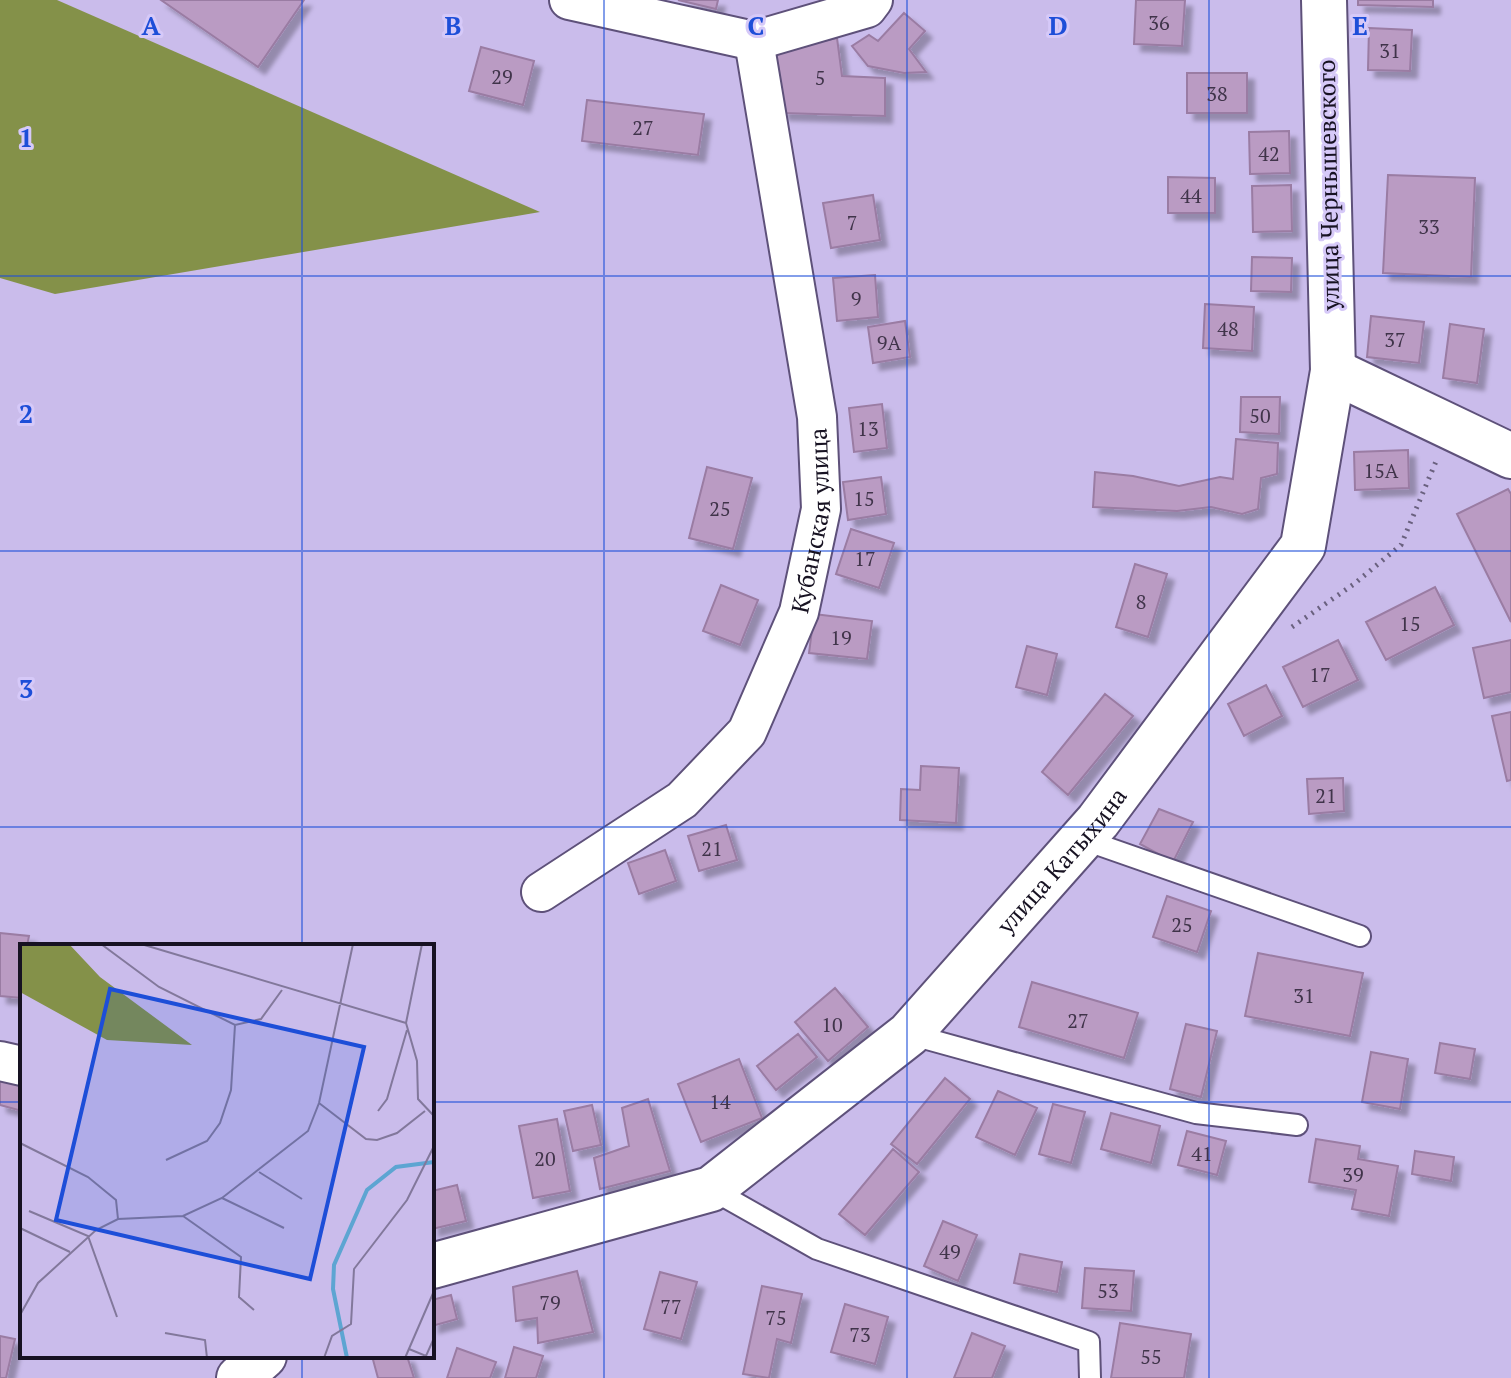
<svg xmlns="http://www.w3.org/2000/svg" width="1511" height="1378" viewBox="0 0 1511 1378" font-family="'PT Serif',serif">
<defs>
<filter id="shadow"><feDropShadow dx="7" dy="7" stdDeviation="2" flood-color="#0004"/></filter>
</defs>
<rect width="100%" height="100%" fill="#cabceb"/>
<path fill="#849149" d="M0,0h57l483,212 -485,82 -55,-16z"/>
<path fill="#ba9bc3" stroke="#9a7ca3" stroke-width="2" filter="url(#shadow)" d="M161,0h143l-46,67z
M678,0h40l-2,9z
M1136,0h49l-3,46 -48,-2z
M1358,0h75v7l-75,-2z
M904,13l21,18 -16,18 17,23 -22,1 -36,-7 -16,-20 17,-11 9,6z
M1369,28l43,2 -2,41 -42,-1z
M837,38l5,38 43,2v38l-103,-3 -10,-61z
M481,47l53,14 -11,44 -54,-14z
M1187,73h60v40h-60z
M587,100l117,14 -6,41 -116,-14z
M1289,131l1,42 -40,1 -1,-42z
M1388,175l87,3 -4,99 -88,-4z
M1168,177l47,1v35h-47z
M1291,185l1,46 -39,1 -1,-46z
M873,195l7,45 -49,8 -8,-45z
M1252,257l40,1 -1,34 -40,-1z
M875,275l3,42 -41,4 -4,-43z
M1205,304l49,3 -2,44 -49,-3z
M1371,316l53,6 -5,41 -52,-6z
M905,321l5,36 -37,6 -5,-36z
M1450,324l34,5 -7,54 -34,-5z
M1241,397h39l-1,37 -39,-2z
M882,404l5,44 -33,4 -5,-44z
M1236,439l42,4 -1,31 -16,4 -3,31 -16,5 -31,-7 -34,4 -84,-4 2,-35 38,4 46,10 41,-9 13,2z
M1408,450l1,38 -54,2 -1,-38z
M707,467l45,11 -19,71 -44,-11z
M881,477l5,37 -38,6 -5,-38z
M1508,489l3,5v128l-54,-108z
M851,529l43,14 -15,45 -43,-14z
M1135,564l32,10 -19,63 -32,-10z
M721,585l37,15 -18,45 -37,-14z
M1435,587l19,38 -68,35 -20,-38z
M814,614l58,7 -5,38 -58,-6z
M1338,640l20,40 -55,27 -20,-40z
M1511,640v52l-27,6 -11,-50z
M1027,646l30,8 -10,41 -31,-8z
M1266,685l16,31 -38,20 -16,-32z
M1105,694l28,22 -65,79 -26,-23z
M1511,712v68l-4,1 -15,-65z
M921,766l38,2 -3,55 -56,-3 1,-31 19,1z
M1343,778l1,33 -35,3 -2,-35z
M1159,809l34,13 -20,40 -33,-18z
M726,825l11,35 -38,11 -11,-35z
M665,850l11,31 -37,13 -11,-31z
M1167,896l44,15 -14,41 -44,-15z
M0,933l29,3 -2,10h-5v52l-22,-2z
M1258,953l105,20 -13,63 -105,-20z
M1032,982l106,31 -14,45 -105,-31z
M835,988l33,39 -40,34 -33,-39z
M1186,1024l31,7 -16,66 -31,-8z
M798,1034l19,23 -41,33 -19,-24z
M1440,1043l35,6 -5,30 -35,-6z
M1371,1052l37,7 -8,50 -38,-7z
M739,1059l23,59 -61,24 -23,-58z
M945,1078l25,21 -53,65 -26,-20z
M0,1079l22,5v27l-22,-6z
M998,1091l39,17 -22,47 -39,-18z
M648,1099l22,72 -70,18 -6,-31 35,-12 -7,-38z
M1053,1104l32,8 -14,51 -32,-9z
M592,1105l9,40 -28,6 -9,-40z
M1111,1113l49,13 -9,37 -50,-14z
M557,1119l13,72 -37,7 -14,-72z
M1187,1131l39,10 -9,34 -39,-10z
M1316,1139l44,7 -2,13 40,7 -9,50 -37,-7 4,-19 -47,-8z
M893,1149l26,23 -54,63 -26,-21z
M1415,1151l39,6 -3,24 -39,-7z
M457,1185l9,36 -34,8v-38z
M943,1221l34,14 -19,46 -34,-15z
M1020,1254l42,8 -5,30 -43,-9z
M1085,1268l49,3 -3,40 -49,-3z
M577,1271l16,61 -55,11 -1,-25 -21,3 -3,-34z
M660,1272l37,10 -16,57 -37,-10z
M762,1286l40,8 -11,49 -14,-4 -8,39 -26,-4z
M451,1295l6,24 -25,7v-26z
M845,1304l43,13 -13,47 -44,-12z
M1120,1323l71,11 -7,44h-73z
M972,1333l33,13 -13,32h-38z
M0,1336l15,3 -9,39h-6z
M514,1347l29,9 -7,22h-31z
M457,1348l39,14 -6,16h-43z
M372,1356h35l7,22h-36z"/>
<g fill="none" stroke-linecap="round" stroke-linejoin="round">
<defs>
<path id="service" d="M1082,839l278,97
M909,1034l287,79 101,12
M711,1189l106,60 272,93 1,36"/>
<g id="minor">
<path d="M569,0l185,41 113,-33 6,-8"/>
<path id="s1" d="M541,892l141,-92 65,-68 52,-120 22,-103 -4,-92 -63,-376"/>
<path d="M0,1061l22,5"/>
</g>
<g id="tertiary">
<path d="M1333,371l178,85"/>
<path id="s2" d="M432,1266l279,-77 198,-155 189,-213 205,-275 30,-175 -9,-371"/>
<path d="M239,1378l25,-22"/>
</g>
</defs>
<use href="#service" stroke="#5e517a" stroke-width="24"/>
<use href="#minor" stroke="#5e517a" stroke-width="42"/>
<use href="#tertiary" stroke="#5e517a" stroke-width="48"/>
<path stroke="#6a617f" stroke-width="5" stroke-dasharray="2 6" stroke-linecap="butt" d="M1292,627l62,-43 47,-39 36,-86"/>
<use href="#service" stroke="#fff" stroke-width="20"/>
<use href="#minor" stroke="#fff" stroke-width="38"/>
<use href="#tertiary" stroke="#fff" stroke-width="44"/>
</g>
<path fill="none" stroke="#1d4ed8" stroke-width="2" stroke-opacity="0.55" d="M302,0v946M604,0v1378M907,0v1378M1209,0v1378M0,276h1511M0,551h1511M0,827h1511M0,1102h22M432,1102h1079M302,1356v22"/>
<g text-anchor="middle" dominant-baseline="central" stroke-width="6" stroke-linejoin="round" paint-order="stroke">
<g font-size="20" fill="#40344a">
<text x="1159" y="22">36</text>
<text x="1390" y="50">31</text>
<text x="502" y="76">29</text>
<text x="820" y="77">5</text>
<text x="1217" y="93">38</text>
<text x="643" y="127">27</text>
<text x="1269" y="153">42</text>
<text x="1191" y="195">44</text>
<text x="852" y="222">7</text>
<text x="1429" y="226">33</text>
<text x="856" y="298">9</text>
<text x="1228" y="328">48</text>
<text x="1395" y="339">37</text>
<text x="889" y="342">9А</text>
<text x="1260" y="415">50</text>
<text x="868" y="428">13</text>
<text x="1381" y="470">15А</text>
<text x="864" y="498">15</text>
<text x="720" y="508">25</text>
<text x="865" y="558">17</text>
<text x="1141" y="601">8</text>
<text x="1410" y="623">15</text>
<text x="841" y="637">19</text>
<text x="1320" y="674">17</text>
<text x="1326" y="795">21</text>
<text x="712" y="848">21</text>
<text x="1182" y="924">25</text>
<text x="1304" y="995">31</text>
<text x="1078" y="1020">27</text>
<text x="832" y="1024">10</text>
<text x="720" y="1101">14</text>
<text x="1202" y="1153">41</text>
<text x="545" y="1158">20</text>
<text x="1353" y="1174">39</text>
<text x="950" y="1251">49</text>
<text x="1108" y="1290">53</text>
<text x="550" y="1302">79</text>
<text x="671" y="1306">77</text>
<text x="776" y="1317">75</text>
<text x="860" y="1334">73</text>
<text x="1151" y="1356">55</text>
</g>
<g font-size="24" fill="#171222" stroke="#d6c9f8">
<text transform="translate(1328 185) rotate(-91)">улица Чернышевского</text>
<text stroke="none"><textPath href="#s1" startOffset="486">Кубанская улица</textPath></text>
<text stroke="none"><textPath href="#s2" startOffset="772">улица Катыхина</textPath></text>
</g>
</g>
<g transform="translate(20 944)">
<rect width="414" height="414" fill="#cabceb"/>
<path d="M0,0h49l31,33 92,68 -85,-5 -87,-48z" fill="#849149"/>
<path fill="none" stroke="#5da5d2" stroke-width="4" d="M327,414l-14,-69 1,-24 33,-75 29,-23 38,-5"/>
<path fill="none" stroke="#82789b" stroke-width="2" d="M81,0l58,43 76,38 26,-6 21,-29M121,0l265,79M402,0l-16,79 11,38 1,38 16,17M299,159l47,36 11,1 20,-7 28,-22M358,167l9,-12 20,-69M0,199l68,34 28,23 2,19M146,216l41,-19 13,-18 11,-33 4,-65M239,228l43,27M202,254l62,30M9,267l59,25 29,81M163,272l58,41 -2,40 15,13M0,284l50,24M0,371l18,-32 58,-53 22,-11 65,-3 39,-18 86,-67 11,-28 34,-159M145,389l40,7 2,18M389,405l17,7 8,-18M304,414l8,-22 19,-12 3,-55 53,-69 27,-54M385,414l29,-67"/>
<path fill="#1d4ed8" fill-opacity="0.15" stroke="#1d4ed8" stroke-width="4" d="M90,45l254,58 -54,232 -254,-59z"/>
<rect width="414" height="414" fill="none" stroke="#171222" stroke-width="4"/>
</g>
<g font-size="26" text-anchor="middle" font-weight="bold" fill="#1d4ed8" stroke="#d6c9f8" stroke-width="6" stroke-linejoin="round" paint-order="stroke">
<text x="151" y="35">A</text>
<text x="453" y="35">B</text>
<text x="756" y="35">C</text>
<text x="1058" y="35">D</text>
<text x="1360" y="35">E</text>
<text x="26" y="147">1</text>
<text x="26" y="423">2</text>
<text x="26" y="698">3</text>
</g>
</svg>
